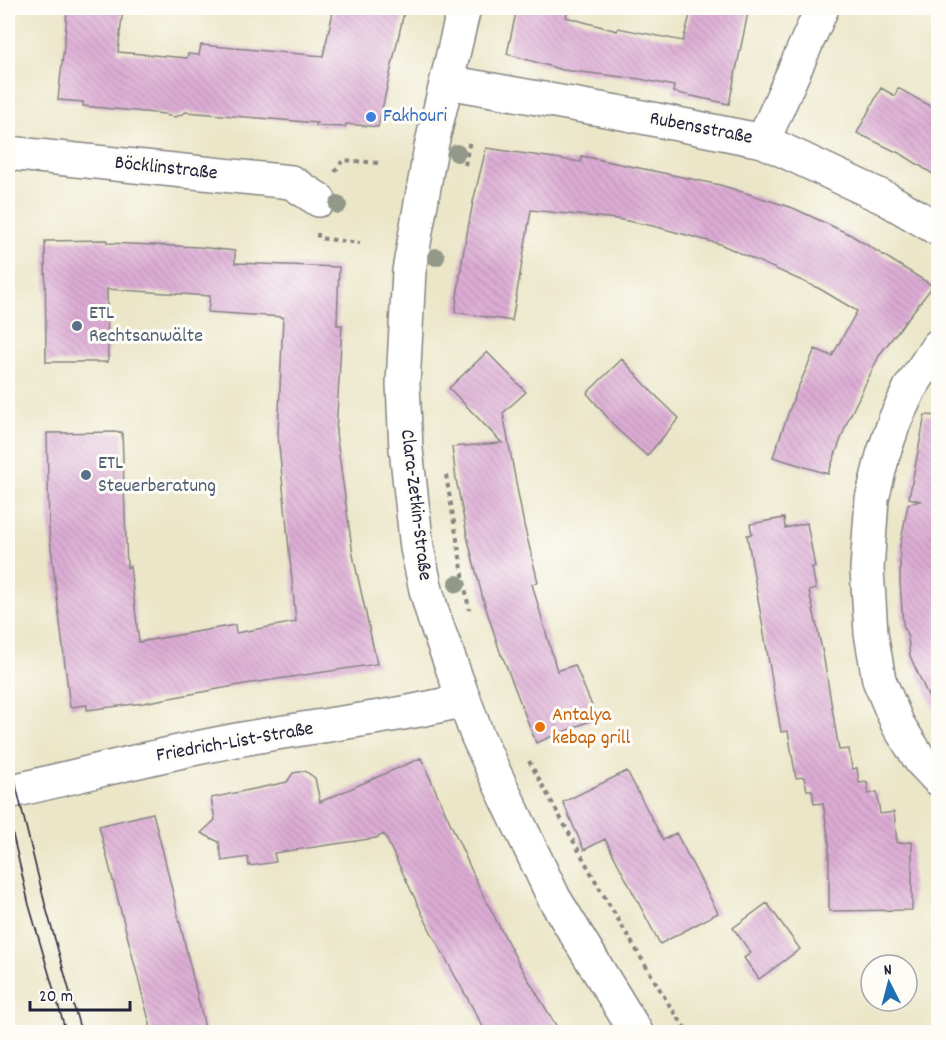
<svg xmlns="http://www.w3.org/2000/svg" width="946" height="1040" viewBox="0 0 946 1040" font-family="Dekko,sans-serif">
<defs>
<pattern id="building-back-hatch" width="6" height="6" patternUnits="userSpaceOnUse" patternTransform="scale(1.5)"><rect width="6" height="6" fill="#dcacd4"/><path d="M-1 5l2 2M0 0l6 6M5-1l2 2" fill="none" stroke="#bc94b7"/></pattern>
</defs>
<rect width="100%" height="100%" fill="#fdfcf7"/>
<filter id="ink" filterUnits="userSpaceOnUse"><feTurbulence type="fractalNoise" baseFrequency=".0167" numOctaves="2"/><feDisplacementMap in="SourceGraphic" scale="12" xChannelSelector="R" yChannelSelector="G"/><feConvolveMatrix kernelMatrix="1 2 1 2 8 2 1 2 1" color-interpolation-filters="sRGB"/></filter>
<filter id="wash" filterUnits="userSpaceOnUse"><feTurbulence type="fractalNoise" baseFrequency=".008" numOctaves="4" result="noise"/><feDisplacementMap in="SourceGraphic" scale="24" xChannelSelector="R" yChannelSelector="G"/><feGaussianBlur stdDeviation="1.35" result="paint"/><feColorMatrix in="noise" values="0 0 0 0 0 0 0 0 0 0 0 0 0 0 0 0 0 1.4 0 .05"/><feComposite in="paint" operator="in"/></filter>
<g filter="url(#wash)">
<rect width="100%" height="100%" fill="#ebe6c8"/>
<path fill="#f6cfd8" d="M8,997l9,35h-9z"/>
<g id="blocks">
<path fill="url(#building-back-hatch)" d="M67,8h56l-5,44 69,6 1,-4 11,1 2,-10 122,11 11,-48h71l-27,119 -32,-3 -1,3 -29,-1 1,-3 -131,-11 -10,5 -8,-1 -3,-2 -82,-8v-4l-25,-2 8,-73z
M517,8h51l-2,9 51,14 1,-3 65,13 9,-33h57l-20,96 -56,-12 1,-6 -34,-7 -77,-9 -56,-16z
M881,88l14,8 3,-8 41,23v67l-36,-23 -46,-22z
M486,148l95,14 1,-6 138,29 73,23 58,27 82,51 -53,68 -32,66 -20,54 -55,-17 21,-60 21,-48 17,7 25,-45 -37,-22 -100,-45 -67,-18 -36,-7 -86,-9 -19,111 -57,-9 8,-58 10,-52z
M107,240v3l92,4 36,4v12l104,4 -2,58h5l-6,108 17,122 24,109 -132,20 -102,19 -56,7v-5l-17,2 -21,-177 -2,-97 75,-1 5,135 3,-1 9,76 96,-17 1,8 60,-11 -18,-187 5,-118 -75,-5 2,-16 -103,-7 1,73h-62l-1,-121z
M487,352l39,40 -23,21 21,112 14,57 -6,2 25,87 18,-6 22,53 -61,25 -34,-88h-1l-18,-56 -15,-59 -12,-61 -4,-32 50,-4 -53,-55z
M622,359l31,34 26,25 -32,38 -30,-27 -30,-36z
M925,415l14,1v304l-29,-64 -2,-18 -5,-14 -3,-42v-36l8,-42 12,-3 -11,-3z
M784,518l1,10 22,-5 8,44h-3l4,22 -7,2 14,63 16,96 10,-1 3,20 5,-1 2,15 8,-1 2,12 8,-2 3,22 14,-2 3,31 15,-1v68l-83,1v-69l-6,-39 -9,1 -2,-14h-5l-3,-13 -8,1 -8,-47 -7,1 -34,-197 5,-1 -2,-10z
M421,758l59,131 40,77 40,66h-74l-54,-98 -48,-100 -8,4 -102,15 2,9 -27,4 -1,-9 -26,4 -3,-19 -18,-9 14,-13 -4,-22 76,-16 6,-9 12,-2 10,7 5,24z
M627,771l36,69 13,-7 42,80 -58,31 -55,-105 -21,11 -21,-48z
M153,813l10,39 43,180h-54l-53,-206z
M767,903l33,46 -41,30 -15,-21 7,-5 -18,-25z"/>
</g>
</g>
<g filter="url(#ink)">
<use href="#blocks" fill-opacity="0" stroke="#868482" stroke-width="1.5"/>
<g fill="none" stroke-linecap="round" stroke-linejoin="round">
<defs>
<path id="minor" d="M447,82l170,30 146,29 124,58 51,30
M763,141l59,-133
M8,153l283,29 28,18
M938,346l-28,42 -15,32 -12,35 -11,44 -5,70 4,64 8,47 19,45 23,36 17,18
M8,792c80,-18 159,-40 240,-54 72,-13 145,-20 216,-38"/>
<path id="major" d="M464,8l-33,139 -22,124 -6,113 3,65 11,99 9,42 8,28 43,117 17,37 60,126 82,134"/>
</defs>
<use href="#minor" stroke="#868482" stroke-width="36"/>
<use href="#major" stroke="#868482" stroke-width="36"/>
<path stroke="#868482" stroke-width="4" stroke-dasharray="4.5 4.5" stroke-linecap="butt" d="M465,165l5,-25
M335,172l8,-12 35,3
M318,233v5l42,5
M446,475l23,135
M529,761l71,128 68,114 20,29"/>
<use href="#minor" stroke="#fff" stroke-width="33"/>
<use href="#major" stroke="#fff" stroke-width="33"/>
<path stroke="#22223b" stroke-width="1.5" d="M8,740l9,50 28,114 36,128
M8,814l21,91 37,127"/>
</g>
<g fill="#929988">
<circle cx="457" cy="153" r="9"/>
<circle cx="338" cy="205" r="9"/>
<circle cx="436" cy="257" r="9"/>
<circle cx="457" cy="584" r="9"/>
</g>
</g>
<circle fill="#3f7fe0" stroke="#fdfcf7" stroke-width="2" cx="371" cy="117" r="6"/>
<g fill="#5c6f8a" stroke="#fdfcf7" stroke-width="2">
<circle cx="77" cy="326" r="6"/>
<circle cx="86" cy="475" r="6"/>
</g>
<circle fill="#e8710a" stroke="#fdfcf7" stroke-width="2" cx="540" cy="727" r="6"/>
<g text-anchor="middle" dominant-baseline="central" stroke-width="6" stroke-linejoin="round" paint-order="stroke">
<g font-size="20" fill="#366cbe" stroke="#fdfcf7" text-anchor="start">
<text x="383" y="117">Fakhouri</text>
</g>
<g font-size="20" fill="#22223b" stroke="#fdfcf7">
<text transform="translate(701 129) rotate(11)">Rubensstraße</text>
<text transform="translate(166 169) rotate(6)">Böcklinstraße</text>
<text transform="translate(415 505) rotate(83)">Clara-Zetkin-Straße</text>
<text transform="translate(235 743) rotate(-10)">Friedrich-List-Straße</text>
</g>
<g font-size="20" fill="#4e5e75" stroke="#fdfcf7" text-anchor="start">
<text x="89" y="314">ETL<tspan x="89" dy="23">Rechtsanwälte</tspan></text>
<text x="98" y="464">ETL<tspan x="98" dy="23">Steuerberatung</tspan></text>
</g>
<g font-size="20" fill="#c56008" stroke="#fdfcf7" text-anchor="start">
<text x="552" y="716">Antalya<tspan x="552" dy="23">kebap grill</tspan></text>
</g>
</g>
<rect width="946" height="1040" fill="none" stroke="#fdfcf7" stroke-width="30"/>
<g transform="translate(889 983) rotate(354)"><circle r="28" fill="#fdfcf7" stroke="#a5a5ac" stroke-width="1.5"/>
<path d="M0-4.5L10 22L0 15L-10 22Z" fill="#1f6fb2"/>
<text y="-9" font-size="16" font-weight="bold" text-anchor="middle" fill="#22223b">N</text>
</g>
<path d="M30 1001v9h100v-9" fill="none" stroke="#22223b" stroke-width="3"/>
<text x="39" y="1001" font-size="18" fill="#22223b" stroke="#fdfcf7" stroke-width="4.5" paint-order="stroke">20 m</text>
</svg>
